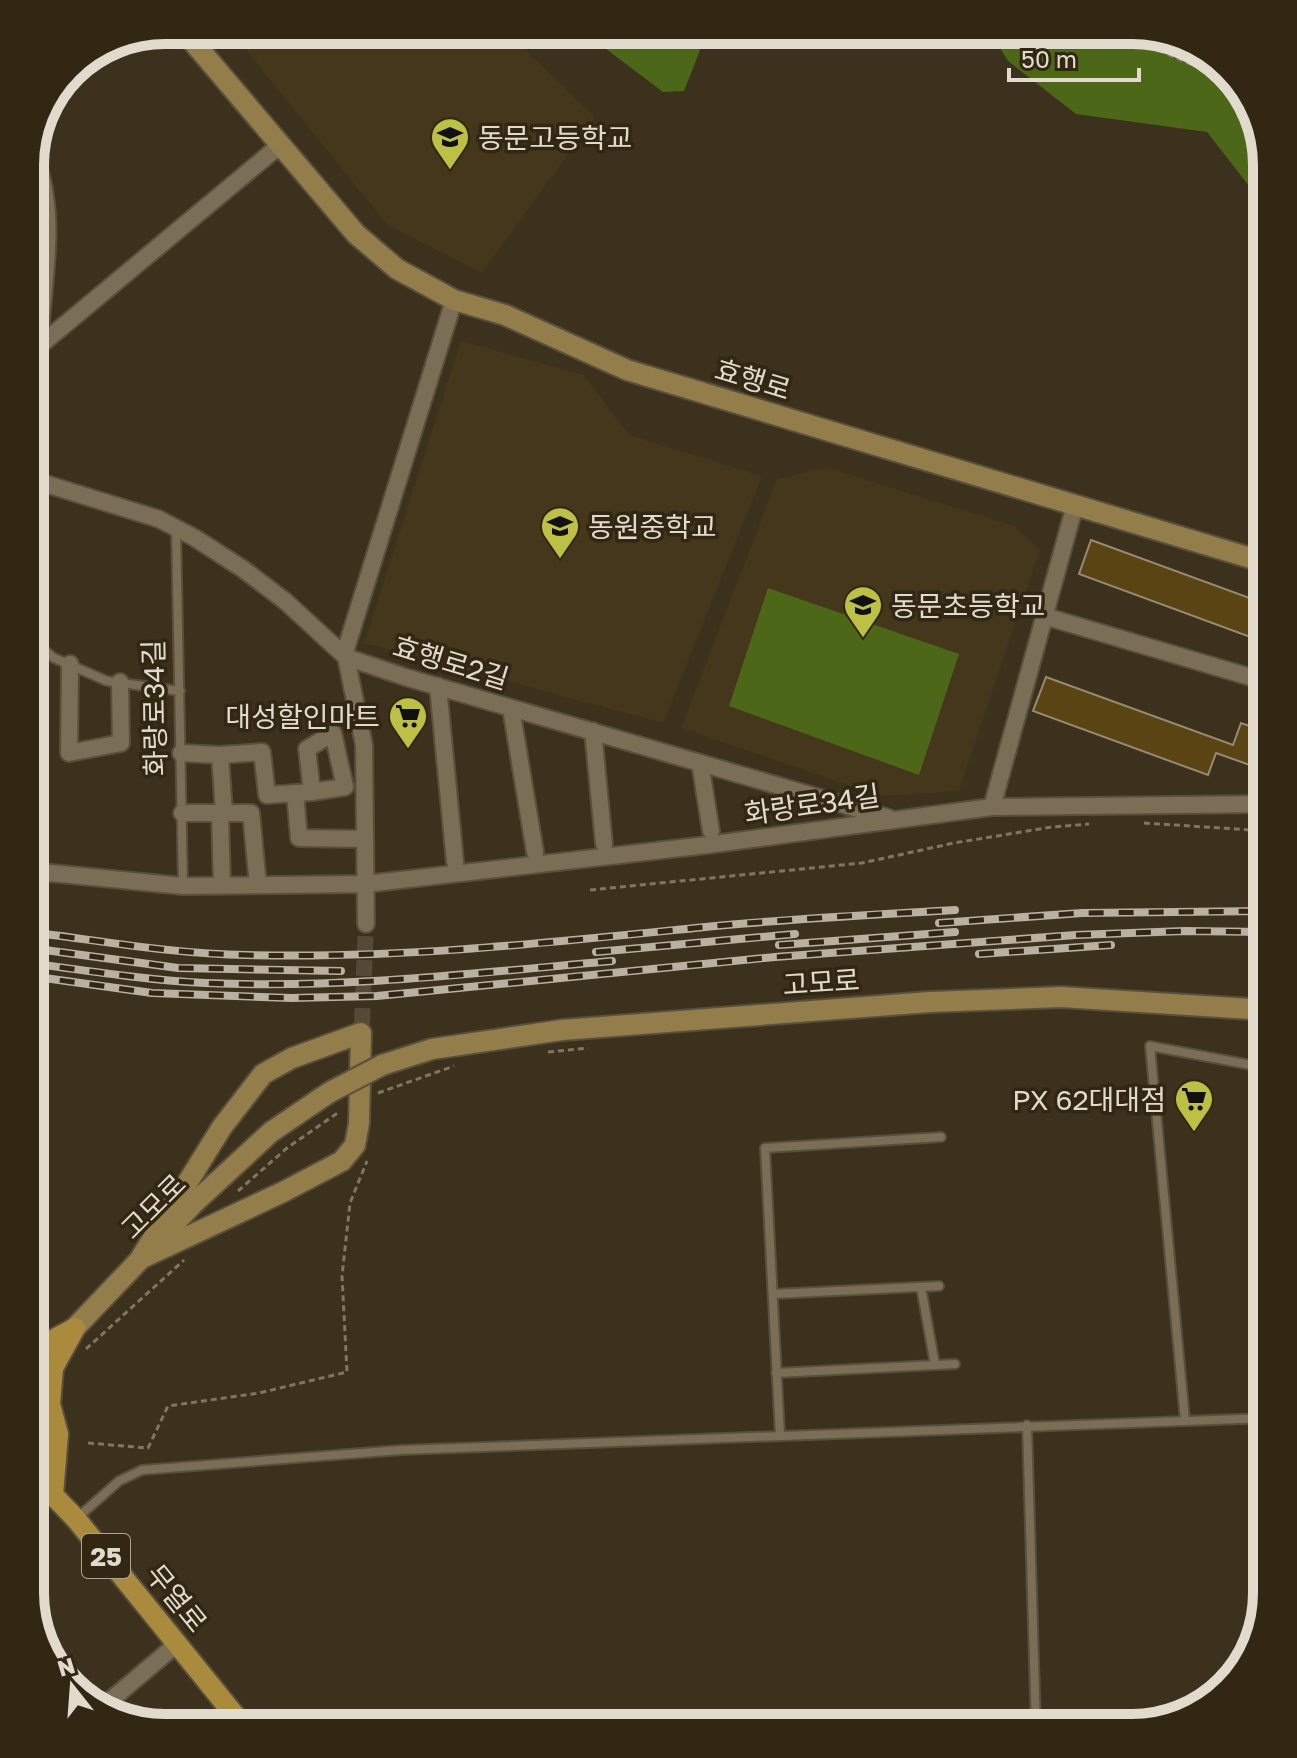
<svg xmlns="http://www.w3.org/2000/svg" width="1297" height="1758" viewBox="0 0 1297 1758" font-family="'Golos Text','Noto Sans KR',sans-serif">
<rect width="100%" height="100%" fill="#3c311c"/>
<path fill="#45371b" d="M230,30h275l90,87 -113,156 -95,-48z
M461,341l123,34 45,60 133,41 -99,247 -299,-80z
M826,467l188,59 26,24 -81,241 -79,5 -199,-68 96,-249z"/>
<path fill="#4c6717" d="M581,30h141l-16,5 -22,56 -21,1z
M989,30h125l122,55c29,28 31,86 31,124l-60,-77 -131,-18 -68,-53z
M768,588l191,66 -40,121 -190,-69z"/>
<path fill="#5a4414" stroke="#978a72" stroke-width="2" d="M1091,540l175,64 -13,34 -174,-64z
M1046,677l187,68 8,-22 26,9v39l-51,-18 -8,22 -175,-64z"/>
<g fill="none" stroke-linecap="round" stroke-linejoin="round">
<path stroke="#554a37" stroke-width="16" stroke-dasharray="16 8" stroke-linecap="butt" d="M362,1024l4,-100"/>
<defs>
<path id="service" d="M176,529l7,357
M30,639l24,19 53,23 73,10
M921,1287l14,78
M773,1294l166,-8
M776,1373l179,-9
M1185,1420l-35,-374 117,22
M1027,1425l9,303
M780,1435l-15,-287 176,-11
M76,1519l43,-38 23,-11 259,-20 866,-32"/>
<path id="minor" d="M38,347l241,-201
M30,428c4,-39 8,-78 12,-118 5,-53 13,-109 -10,-160
M30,479l129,40 36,19 48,31 42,32 61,56 59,20 484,141
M1044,616l223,66
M70,664l-1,89 52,-10 -1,-61
M438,686l17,176
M511,708l24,144
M593,731l11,113
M181,753l39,2 4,58
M220,755l42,-3 5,43 45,-3 -5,-43 26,-16 12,54 -33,5
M700,763l11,68
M295,793l4,45 66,1
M992,807l83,-302
M182,813h69l7,72
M220,813l2,73
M30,871l153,15 182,-2 342,-39 285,-38 275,-3
M366,924l-2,-179 -19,-93 109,-352
M99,1710l79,-67"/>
<path id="secondary" d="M183,30l173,204 41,35 57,31 51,15 122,55 640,193
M361,1033l-2,90 -4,22 -13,16 -59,31 -143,67 82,-132 41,-53 29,-16z
M382,1065l50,-16 130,-19 368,-28 131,-5 206,13
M30,1375l163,-171 78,-72 59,-40"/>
<path id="primary" d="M30,1352l45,-24
M30,1471l46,48 169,209
M53,1495l5,-61 -8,-30 3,-36 22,-40"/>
</defs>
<use href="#service" stroke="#584f3c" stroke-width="12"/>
<use href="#minor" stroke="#584f3c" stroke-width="20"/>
<use href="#secondary" stroke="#584f3c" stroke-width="24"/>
<use href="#primary" stroke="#584f3c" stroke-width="24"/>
<path stroke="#7f7664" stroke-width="3" stroke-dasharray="6 4" stroke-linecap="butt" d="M1113,30l124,55
M1144,823l123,8
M590,890l272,-27 92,-20 98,-16 37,-3
M548,1052l40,-4
M378,1093l76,-27
M238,1191l49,-43 52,-36
M86,1349l98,-89
M88,1443l60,5 20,-42 91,-13 88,-21 -5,-96 8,-73 17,-42"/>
<use href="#service" stroke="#7a6e57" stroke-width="8"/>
<use href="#minor" stroke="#7a6e57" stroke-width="16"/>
<use href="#secondary" stroke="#927d4b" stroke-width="20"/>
<use href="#primary" stroke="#aa8b3e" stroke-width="20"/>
<defs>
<path id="rail" d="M939,923l143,-10 185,-2
M30,932c72,9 145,22 217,23 150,4 299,-12 448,-27 86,-9 173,-13 260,-18
M779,945l176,-13
M30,948l148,20 163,3
M596,952l199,-18
M979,954l132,-9
M30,963c58,8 117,17 175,20 136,6 272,-10 407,-22
M30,976l122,17 139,5 86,-2 398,-39 301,-22 109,-4 82,1"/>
</defs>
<use href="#rail" stroke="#b9b1a2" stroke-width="8"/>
<use href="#rail" stroke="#312712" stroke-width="5" stroke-dasharray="15" stroke-linecap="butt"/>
<defs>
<path id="secondary-bridge" d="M330,1092l52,-27"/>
</defs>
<use href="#secondary-bridge" stroke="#584f3c" stroke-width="24" stroke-linecap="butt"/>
<use href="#secondary-bridge" stroke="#927d4b" stroke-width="20"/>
</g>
<defs>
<symbol id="school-pin" viewBox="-11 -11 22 30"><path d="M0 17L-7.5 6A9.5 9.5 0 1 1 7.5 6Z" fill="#bcc044" stroke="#312712"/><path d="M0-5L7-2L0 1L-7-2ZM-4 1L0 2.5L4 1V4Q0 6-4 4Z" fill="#111"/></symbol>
<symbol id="supermarket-pin" viewBox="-11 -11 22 30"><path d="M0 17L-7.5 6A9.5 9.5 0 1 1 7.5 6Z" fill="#bcc044" stroke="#312712"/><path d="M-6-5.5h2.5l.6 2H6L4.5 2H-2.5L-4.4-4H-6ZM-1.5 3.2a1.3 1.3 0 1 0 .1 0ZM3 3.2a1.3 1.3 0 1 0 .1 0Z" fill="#111"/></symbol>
</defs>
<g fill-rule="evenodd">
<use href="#school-pin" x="428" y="115" width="44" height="60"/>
<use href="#school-pin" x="538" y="504" width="44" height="60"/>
<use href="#school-pin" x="841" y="583" width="44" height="60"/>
<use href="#supermarket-pin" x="386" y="694" width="44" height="60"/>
<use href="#supermarket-pin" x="1172" y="1077" width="44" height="60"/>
</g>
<g text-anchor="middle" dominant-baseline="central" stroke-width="7" stroke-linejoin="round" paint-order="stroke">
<rect fill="#312712" stroke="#aca495" stroke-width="2" x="82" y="1534" width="48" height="44" rx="6"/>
<g font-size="26" font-weight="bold" fill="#e1dacd">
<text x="106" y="1556">25</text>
</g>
<g font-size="28" fill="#e1dacd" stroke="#312712" text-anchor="start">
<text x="478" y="137">동문고등학교</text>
<text x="588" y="526">동원중학교</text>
<text x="891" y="605">동문초등학교</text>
<text x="380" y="716" text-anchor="end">대성할인마트</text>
<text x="1166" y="1099" text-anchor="end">PX 62대대점</text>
</g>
<g font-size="28" fill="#e1dacd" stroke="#312712">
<text transform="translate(753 379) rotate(17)">효행로</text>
<text transform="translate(451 662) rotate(17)">효행로2길</text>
<text transform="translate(154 708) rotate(-91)">화랑로34길</text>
<text transform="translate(812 804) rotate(-8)">화랑로34길</text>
<text transform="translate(821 982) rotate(-4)">고모로</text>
<text transform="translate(153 1206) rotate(-45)">고모로</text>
<text transform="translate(177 1598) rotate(51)">무열로</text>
</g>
</g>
<path d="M0 0H1297V1758H0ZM165 44H1132A121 121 0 0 1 1253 165V1593A121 121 0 0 1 1132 1714H165A121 121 0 0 1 44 1593V165A121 121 0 0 1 165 44Z" fill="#312712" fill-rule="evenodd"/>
<path fill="none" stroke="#e1dacd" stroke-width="10" d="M165 44H1132A121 121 0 0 1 1253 165V1593A121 121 0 0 1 1132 1714H165A121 121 0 0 1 44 1593V165A121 121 0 0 1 165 44Z"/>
<g transform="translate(72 1686) rotate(343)" stroke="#312712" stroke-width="6" paint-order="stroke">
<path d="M0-6L14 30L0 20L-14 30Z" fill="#e1dacd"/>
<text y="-12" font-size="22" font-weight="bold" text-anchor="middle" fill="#e1dacd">N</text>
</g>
<path d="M1009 68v12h130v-12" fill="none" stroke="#e1dacd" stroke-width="4"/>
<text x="1021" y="68" font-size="24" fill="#e1dacd" stroke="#312712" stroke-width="6" paint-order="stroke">50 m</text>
</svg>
